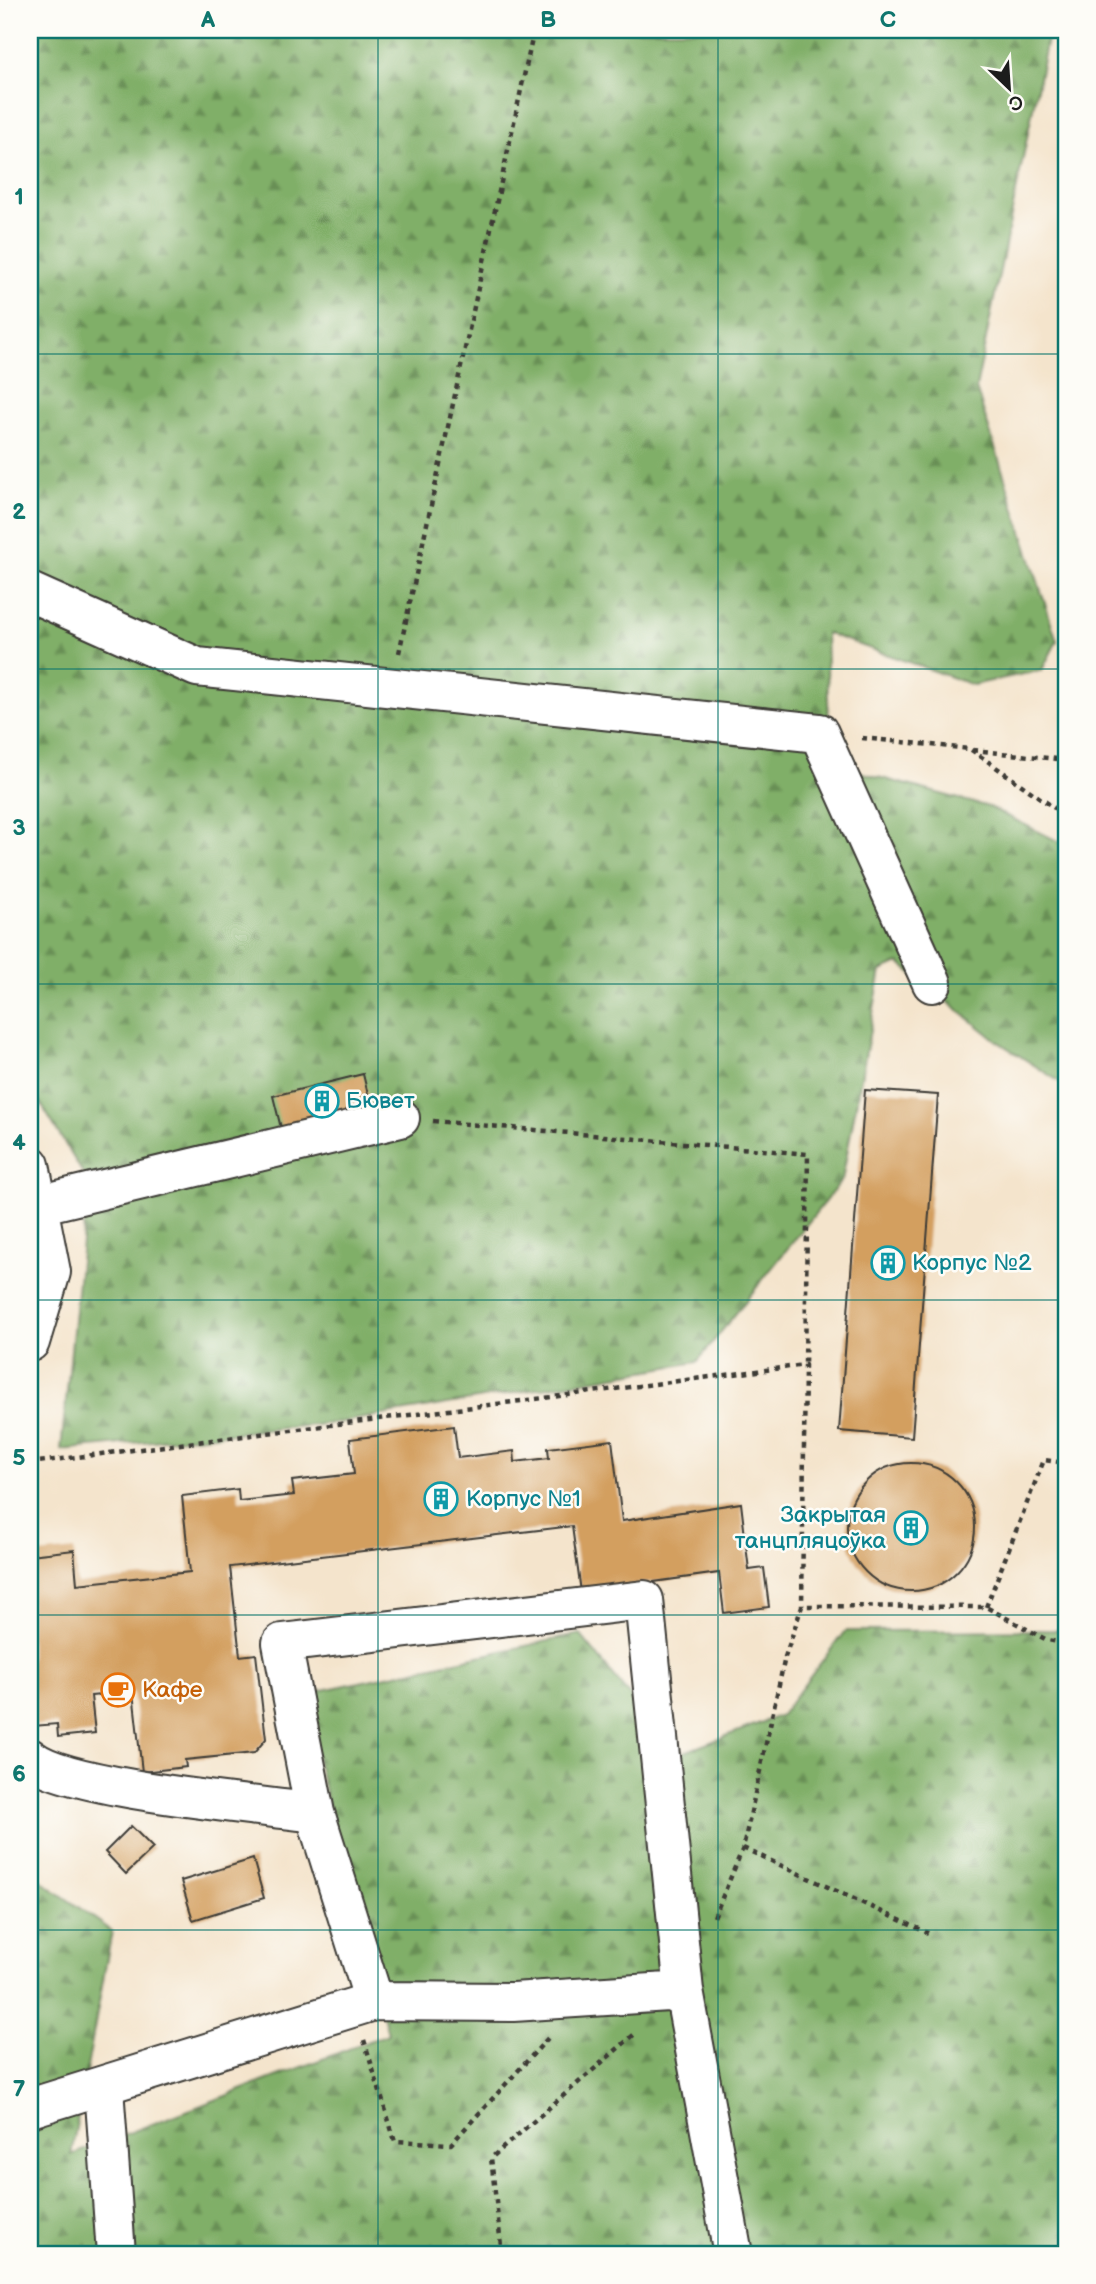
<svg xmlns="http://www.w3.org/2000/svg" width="1096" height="2284" viewBox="0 0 1096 2284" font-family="'Balsamiq Sans',sans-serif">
<defs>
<pattern id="forest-firs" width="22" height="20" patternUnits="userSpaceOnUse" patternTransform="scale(1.75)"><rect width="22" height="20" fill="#80af68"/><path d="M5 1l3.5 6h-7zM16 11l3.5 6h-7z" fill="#688e55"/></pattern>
</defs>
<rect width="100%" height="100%" fill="#fdfcf7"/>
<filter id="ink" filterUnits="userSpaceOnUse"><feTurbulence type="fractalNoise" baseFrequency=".0143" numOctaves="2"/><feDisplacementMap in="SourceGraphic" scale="14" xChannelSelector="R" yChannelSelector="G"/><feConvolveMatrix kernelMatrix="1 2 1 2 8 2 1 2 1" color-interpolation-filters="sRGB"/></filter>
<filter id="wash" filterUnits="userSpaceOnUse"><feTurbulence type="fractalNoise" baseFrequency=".00686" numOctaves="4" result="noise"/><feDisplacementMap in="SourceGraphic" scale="28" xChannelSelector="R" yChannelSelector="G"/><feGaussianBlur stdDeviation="1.57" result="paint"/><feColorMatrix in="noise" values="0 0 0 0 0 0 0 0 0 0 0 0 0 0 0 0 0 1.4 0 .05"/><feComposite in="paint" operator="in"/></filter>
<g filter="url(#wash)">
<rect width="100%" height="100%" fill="#f4e4cc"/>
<path fill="url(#forest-firs)" stroke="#4e6642" stroke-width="2" d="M30,30h1019l-73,358 81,253 -15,29 -69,15 -147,-52 4,131 159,43 77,38v241l-69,-45 -98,-78 -18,8 -39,209 -145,182 -362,61 -274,27 27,-268 -53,-88 -5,-2z
M1066,1630v624h-1036v-381l82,58 -41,224 317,-121 -88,-339 280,-61 97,121 104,-40 64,-84z"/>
<g id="blocks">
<path fill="#d39f5f" d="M363,1074l8,33 -90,21 -8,-32z
M865,1090l73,5 -26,342 -73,-6z
M454,1426l4,32 56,-7 1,11 34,-4 -1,-10 64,-8 10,81 119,-18 8,67 15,-2 5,39 -45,6 -5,-40 -138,19 -9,-66 -342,41 10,89 16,-2 10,85 -12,14 -69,7 1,7 -44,5 -9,-80 -42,4 4,37 -37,4 -1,-13 -24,2 -3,-24v-147l44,-5 3,34 113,-12 -8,-76 56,-7 1,12 55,-6 -2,-14 62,-7 -4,-35z
M847 1527a64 64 0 1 1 128 0a64 64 0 1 1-128 0Z
M131,1826l22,22 -27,26 -21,-22z
M253,1859l11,39 -71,22 -12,-39z"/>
</g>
</g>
<g filter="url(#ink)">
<use href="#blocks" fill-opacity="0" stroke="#3c3a36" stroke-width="2"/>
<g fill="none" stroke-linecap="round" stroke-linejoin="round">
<defs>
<path id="minor" d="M30,592l167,75 622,66 113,250
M30,1165l21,107 -21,70
M38,1205l362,-87
M30,1758c37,31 228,47 285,55l59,188
M315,1813l-33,-170 362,-43 40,391 49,263
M104,2088l12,166
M30,2108l344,-107 139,1 171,-11"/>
</defs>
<use href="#minor" stroke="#3c3a36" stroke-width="42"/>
<path stroke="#3c3a36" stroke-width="4.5" stroke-dasharray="5 5" stroke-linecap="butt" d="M399,653l135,-623
M862,738l108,11 96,67
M973,750l93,10
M433,1121l375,33 -3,211
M30,1463l775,-98 -3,241
M986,1607l58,-147 22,3
M30,1815l2,-15
M743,1848l185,85
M714,1917l29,-69 42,-191 17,-51 184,1 61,33 19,3
M364,2040l31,101 56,3 98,-107
M502,2254l-11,-96 146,-126"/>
<use href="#minor" stroke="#fff" stroke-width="38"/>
</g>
</g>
<path fill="none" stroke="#0f766e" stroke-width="2" stroke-opacity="0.55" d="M378,30v2224M718,30v2224M30,354h1036M30,669h1036M30,984h1036M30,1300h1036M30,1615h1036M30,1930h1036"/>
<defs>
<symbol id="building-ring" viewBox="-11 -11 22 22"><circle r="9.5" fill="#fdfcf7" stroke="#0f9aa8" stroke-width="1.5"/><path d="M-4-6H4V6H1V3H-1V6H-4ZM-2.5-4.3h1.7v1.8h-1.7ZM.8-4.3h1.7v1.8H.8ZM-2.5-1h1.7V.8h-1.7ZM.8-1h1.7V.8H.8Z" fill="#0f9aa8"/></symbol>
<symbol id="cafe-ring" viewBox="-11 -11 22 22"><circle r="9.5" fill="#fdfcf7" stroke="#e8710a" stroke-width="1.5"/><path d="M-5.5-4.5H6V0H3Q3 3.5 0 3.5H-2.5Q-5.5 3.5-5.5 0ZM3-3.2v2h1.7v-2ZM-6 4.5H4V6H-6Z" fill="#e8710a"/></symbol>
</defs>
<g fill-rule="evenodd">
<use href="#building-ring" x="303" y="1082" width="38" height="38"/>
<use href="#building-ring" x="869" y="1244" width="38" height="38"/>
<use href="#building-ring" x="422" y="1480" width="38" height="38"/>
<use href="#building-ring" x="892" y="1509" width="38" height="38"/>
<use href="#cafe-ring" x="99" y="1671" width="38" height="38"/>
</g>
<g text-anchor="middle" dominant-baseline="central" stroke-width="5" stroke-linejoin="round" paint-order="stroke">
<g font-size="23" fill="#0d838f" stroke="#fdfcf7" text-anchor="start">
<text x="346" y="1101">Бювет</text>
<text x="912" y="1263">Корпус №2</text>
<text x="466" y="1499">Корпус №1</text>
<text x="886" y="1515" text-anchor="end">Закрытая<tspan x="886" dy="26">танцпляцоўка</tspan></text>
</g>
<g font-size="23" fill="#c56008" stroke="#fdfcf7" text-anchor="start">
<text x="142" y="1690">Кафе</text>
</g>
</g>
<rect width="1096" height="2284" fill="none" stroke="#fdfcf7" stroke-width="77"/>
<g transform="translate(1009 88) rotate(155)" stroke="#fdfcf7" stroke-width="5" paint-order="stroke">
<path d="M0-5L12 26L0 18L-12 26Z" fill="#1c1c1c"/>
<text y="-10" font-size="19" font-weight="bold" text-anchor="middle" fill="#1c1c1c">С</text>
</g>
<rect x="38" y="38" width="1020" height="2208" fill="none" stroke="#0f766e" stroke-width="2.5"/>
<g font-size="23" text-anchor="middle" font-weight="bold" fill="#0f766e">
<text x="208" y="27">A</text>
<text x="548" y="27">B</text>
<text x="888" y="27">C</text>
<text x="19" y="204">1</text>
<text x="19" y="519">2</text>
<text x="19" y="835">3</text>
<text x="19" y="1150">4</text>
<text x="19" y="1465">5</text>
<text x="19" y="1781">6</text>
<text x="19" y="2096">7</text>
</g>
</svg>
